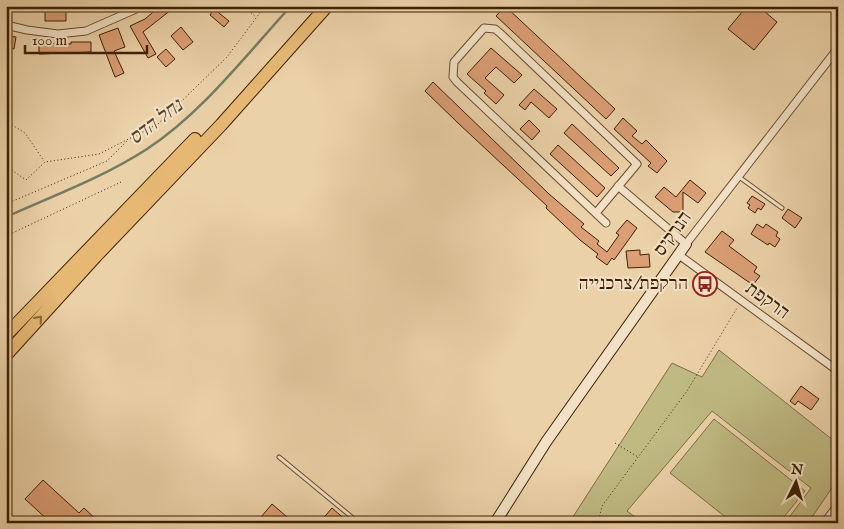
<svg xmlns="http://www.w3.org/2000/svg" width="844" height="529" viewBox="0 0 844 529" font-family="'IM FELL English','Frank Ruhl Libre',serif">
<rect width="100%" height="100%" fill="#ebd1a8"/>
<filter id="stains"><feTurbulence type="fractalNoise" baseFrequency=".004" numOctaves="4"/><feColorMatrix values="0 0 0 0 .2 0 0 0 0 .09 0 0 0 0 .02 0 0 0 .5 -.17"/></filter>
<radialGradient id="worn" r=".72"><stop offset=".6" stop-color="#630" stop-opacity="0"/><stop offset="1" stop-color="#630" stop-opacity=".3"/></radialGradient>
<path fill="#bfb982" stroke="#7e6d43" d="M719,350l119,94v35l-30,44h-23l26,-35 -99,-77 -85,100 16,12h-74l103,-160 30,14z
M714,419l91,72 -26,32h-46l-63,-50z"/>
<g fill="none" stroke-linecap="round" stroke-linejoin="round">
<path stroke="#747c63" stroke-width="2.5" d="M6,217c47,-21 98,-40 141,-68 56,-37 99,-94 144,-143"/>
</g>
<path fill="#db9e75" stroke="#3d2104" d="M45,6h21v15h-21z
M160,6h16l-33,26 13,22 -8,4 -18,-32 15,-7z
M505,6l110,103 -9,10 -110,-103z
M747,6h11l19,16 -23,28 -26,-21z
M214,9l15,12 -5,6 -14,-12z
M181,27l12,15 -10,8 -12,-14z
M118,28l7,19 -11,4 10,22 -9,4 -16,-42z
M6,36l10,1 -2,12 -8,-1z
M71,42h20v10l-52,2v-11l32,1z
M491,48l31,27 -8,8 -18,-16 -11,11 19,17 -8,9 -12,-11 2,-2 -19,-17z
M166,49l9,10 -9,8 -9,-10z
M433,82l116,112 35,30 -3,3 18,14 -2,3 10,8 12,-17 -3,-2 11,-13 10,8 -23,32 -2,-2 -5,7 -11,-8 2,-3 -18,-14 -34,-32 1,-2 -88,-82 -34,-33z
M534,89l23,20 -8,9 -18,-16 -6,8 -6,-5z
M623,118l14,13 -5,5 10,8 4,-4 21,21 -10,12 -9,-7 3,-3 -37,-34z
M529,120l11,11 -8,9 -12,-11z
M572,124l47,44 -8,8 -47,-43z
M558,145l47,43 -8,9 -47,-43z
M690,180l16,13 -8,10 -15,-11v20h-10l-18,-15 9,-10 12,10z
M752,196l13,8 -4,6 -3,-2 -3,5 -7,-5 2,-3 -3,-2z
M788,209l14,9 -7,10 -13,-10z
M757,224l6,4 3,-4 12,8 -2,4 4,3 -5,8 -6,-4 -1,2 -17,-11z
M722,231l12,9 -5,6 28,21 -3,5 6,4 -7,9 -48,-33z
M640,250v5l9,-1 1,13 -22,1 -2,-17z
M801,386l18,13 -8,11 -13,-9 -3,4 -5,-4z
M43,480l36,33 5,-5 16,15h-49l-26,-24z
M272,504l22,19h-38z
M332,508l17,15h-30z"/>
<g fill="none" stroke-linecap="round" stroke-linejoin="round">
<defs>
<path id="lane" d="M739,177l43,31
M279,457l80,66"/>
<path id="street" d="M6,25l21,5 31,4 28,-3 57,-25
M618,186l68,58 152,-196
M596,213l41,-49 -137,-131 -5,-4 -11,-1 -30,34 -1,15 4,5 149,141
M679,255l159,116
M824,523l14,-18"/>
<path id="secondary" d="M495,523l51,-81 140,-198"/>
<path id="highway" d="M6,335l189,-196
M6,355l90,-99 125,-131 106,-119"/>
</defs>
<use href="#lane" stroke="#684d2d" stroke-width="5"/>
<use href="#street" stroke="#684d2d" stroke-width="9"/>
<use href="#secondary" stroke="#3d2104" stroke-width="12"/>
<use href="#highway" stroke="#3d2104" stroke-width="14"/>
<path stroke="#3d2104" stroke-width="1" stroke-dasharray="1 2.5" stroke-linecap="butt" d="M243,6l13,11
M6,121l19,12 19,28
M6,166l20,14 19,-18 54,-8 59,-30 69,-67 38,-51
M6,204l101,-43 20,-20
M6,236l115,-54
M615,443l23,14
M598,523l4,-17 85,-115 50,-83"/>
<use href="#lane" stroke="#f2e1c6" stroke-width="3"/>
<use href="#street" stroke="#f2e1c6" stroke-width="7"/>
<use href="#secondary" stroke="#f2e1c6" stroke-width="10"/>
<use href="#highway" stroke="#e6b874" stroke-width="12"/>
</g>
<defs><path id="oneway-chevron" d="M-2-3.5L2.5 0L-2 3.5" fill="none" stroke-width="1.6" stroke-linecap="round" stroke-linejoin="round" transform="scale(1.25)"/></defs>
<use stroke="#896536" href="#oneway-chevron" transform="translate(39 319) rotate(-48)"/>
<defs>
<symbol id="bus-ring" viewBox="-11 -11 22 22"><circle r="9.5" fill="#f2e1c6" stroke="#8f2418" stroke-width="1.5"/><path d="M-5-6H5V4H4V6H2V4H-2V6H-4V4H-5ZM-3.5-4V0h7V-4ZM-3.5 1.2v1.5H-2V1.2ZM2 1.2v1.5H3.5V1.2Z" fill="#8f2418"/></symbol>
</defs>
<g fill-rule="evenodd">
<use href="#bus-ring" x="691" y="270" width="28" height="28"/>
</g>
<g text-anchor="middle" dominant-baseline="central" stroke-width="4" stroke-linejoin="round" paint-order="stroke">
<g font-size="19" fill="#3d2104" stroke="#f2e1c6">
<text transform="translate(673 234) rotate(-54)">הנרקיס</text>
<text transform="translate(767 301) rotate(36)">הרקפת</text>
</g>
<g font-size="19" fill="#3d2104" stroke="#f2e1c6" text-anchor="end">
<text x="688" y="284">הרקפת/צרכנייה</text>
</g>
<g font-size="20" font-style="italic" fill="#54472c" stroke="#f2e1c6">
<text transform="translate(156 122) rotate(-37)">נחל הדס</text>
</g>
</g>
<rect width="844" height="529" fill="none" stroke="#ebd1a8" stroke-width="25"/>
<rect x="8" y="8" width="829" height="514" fill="none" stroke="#3d2104" stroke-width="2.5"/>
<rect x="12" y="12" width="819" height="504" fill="none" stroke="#3d2104"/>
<g transform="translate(796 482) rotate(5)" stroke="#f2e1c6" stroke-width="4" paint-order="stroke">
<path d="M0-4L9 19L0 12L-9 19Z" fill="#3d2104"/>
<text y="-8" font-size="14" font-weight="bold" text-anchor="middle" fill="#3d2104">N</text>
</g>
<path d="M25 45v8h122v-8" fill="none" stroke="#3d2104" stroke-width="2.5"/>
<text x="32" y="45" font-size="15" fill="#3d2104" stroke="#f2e1c6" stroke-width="4" paint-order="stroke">100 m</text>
<rect width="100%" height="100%" filter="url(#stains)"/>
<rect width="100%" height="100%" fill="url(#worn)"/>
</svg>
